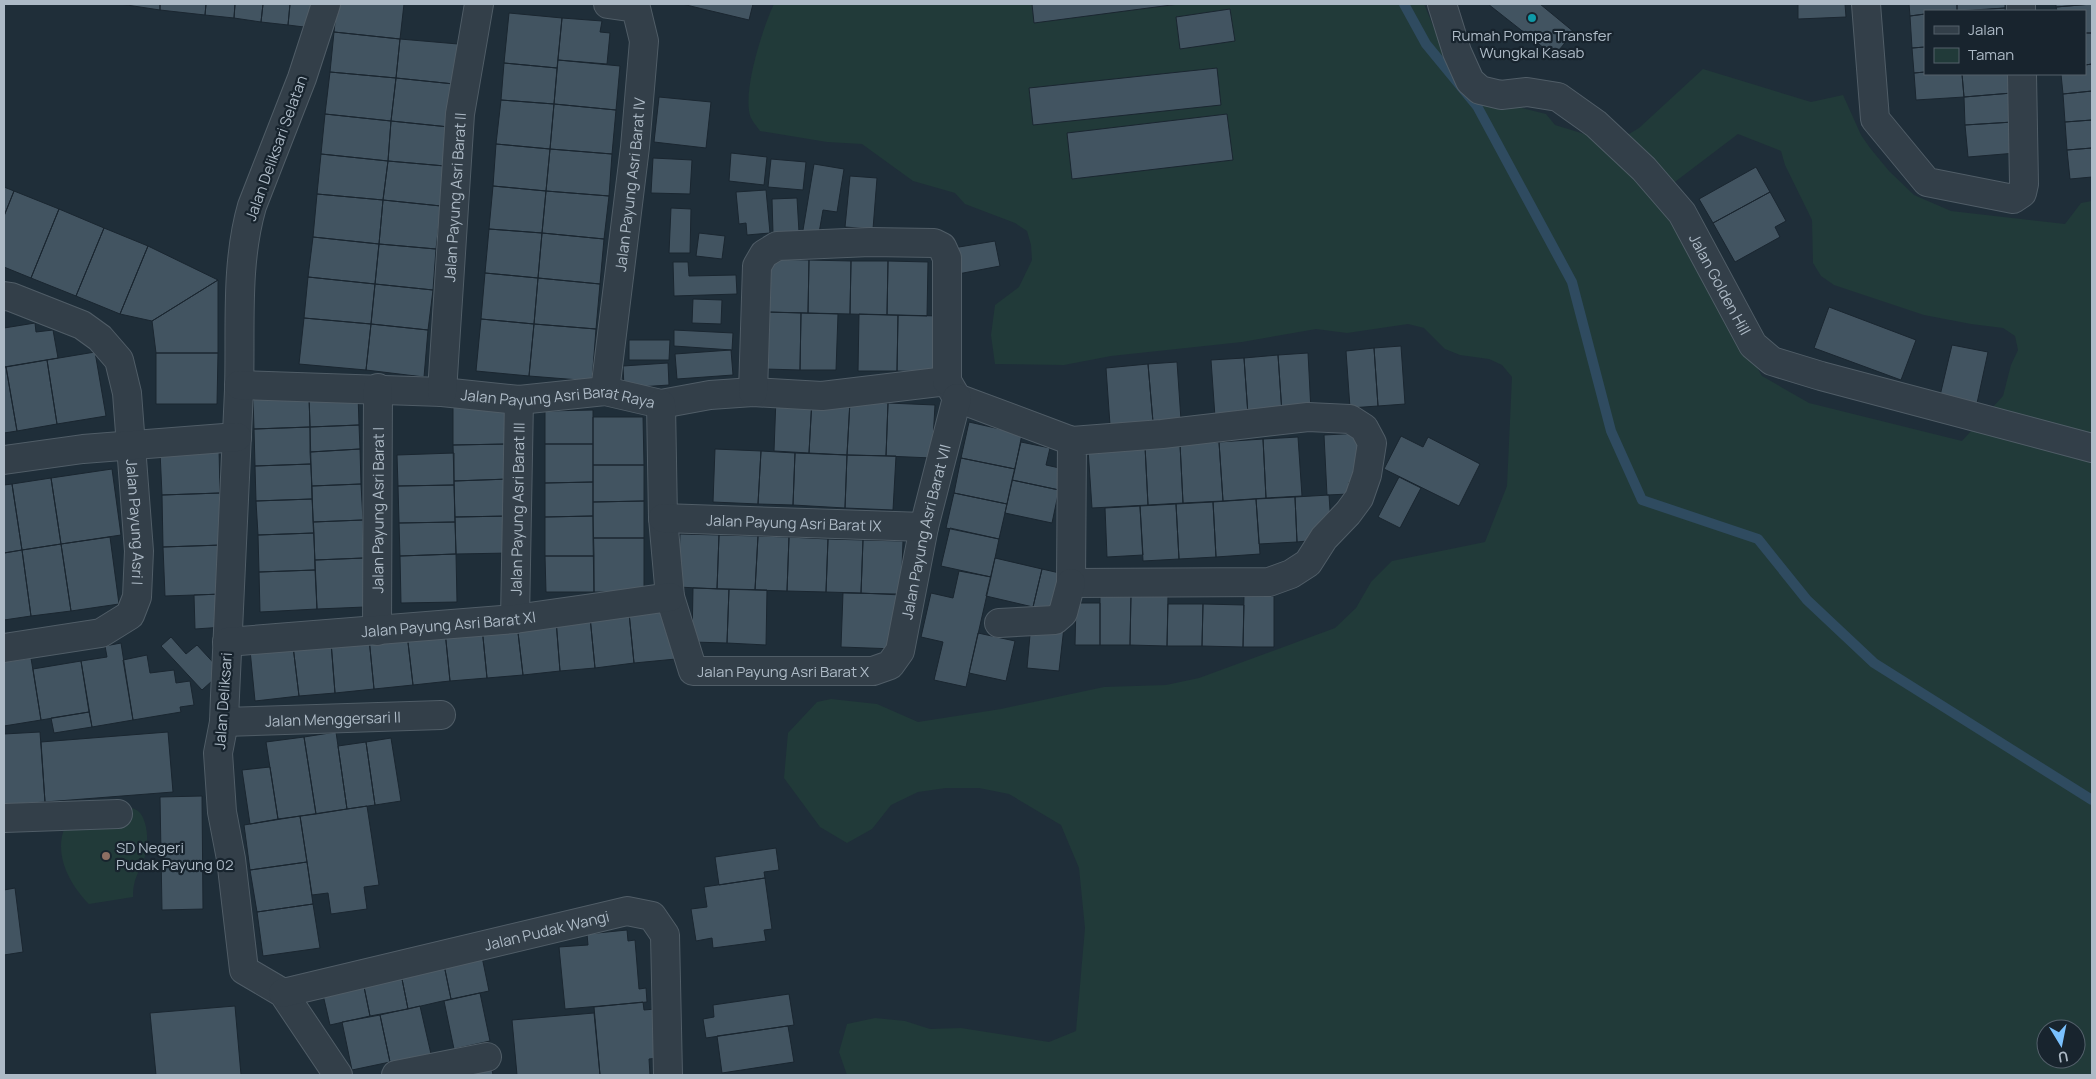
<svg xmlns="http://www.w3.org/2000/svg" width="2096" height="1079" viewBox="0 0 2096 1079" font-family="Manrope,sans-serif">
<rect width="100%" height="100%" fill="#1f2e39"/>
<path fill="#213a39" fill-rule="evenodd" d="M774,4h650l15,36 35,56 72,18 9,11 59,18 25,-15 64,-59 108,33 32,-7 18,40 9,13 19,23 25,24 37,16 114,13 16,-21 11,-2v874h-1245l-8,-23 8,-28 28,-6 30,3 25,8 31,-1 88,14 27,-11 9,-103 -6,-60 -18,-43 -52,-31 -30,-6h-33l-28,4 -27,13 -19,24 -25,14 -27,-16 -36,-49 4,-45 29,-31 14,-3 46,5 41,18 83,-13 103,-22 62,-2 33,-7 136,-50 21,-20 15,-26 21,-21 93,-19 22,-56 5,-109 -10,-12 -13,-6 -29,-4 -15,-6 -21,-21 -16,-4 -61,9 -31,-4 -74,13 -131,14 -47,9 -69,-1 -4,-29 4,-30 24,-18 13,-27 -1,-15 -4,-14 -12,-8 -50,-19 -10,-11 -42,-12 -51,-37 -35,-2 -67,-11c-3,-4 -7,-9 -9,-13 -10,-24 12,-91 23,-114zM1738,134l43,17 4,14 27,55 1,43 8,13 13,9 90,30 47,9 32,4 12,8 3,14 -7,15 -8,31 -41,45 -153,-38 -47,-27 -103,-182zM2046,1029h30v30h-30z
M123,806c4,1 11,2 15,5 10,8 11,33 7,45 -5,17 -12,20 -12,41l-44,7c-19,-19 -36,-50 -24,-77z"/>
<g fill="none" stroke-linecap="round" stroke-linejoin="round">
<path stroke="#2f4b60" stroke-width="10" d="M1404,4l22,40 51,62 95,176 39,149 31,69 116,39 49,61 67,63 218,137"/>
</g>
<path fill="#425461" stroke="#1a2630" d="M120,4h40v6z
M160,4h46l-1,11 -45,-5z
M206,4h29l-1,14 -29,-3z
M235,4h28l-2,18 -27,-4z
M263,4h27l-2,21 -27,-3z
M290,4h25l-3,24 -24,-3z
M337,4h67l-4,35 -66,-7z
M682,4h71l-4,16z
M1032,4h147l-145,19z
M1488,4h52l34,28 -20,24z
M1798,4h47l1,13 -48,2z
M1909,4h48v7h-32v3l-15,2z
M1957,4h48v4l-48,3z
M2056,4h36l-36,3z
M2092,4v29h-7v-22h-28l-1,-4z
M2005,8v3h-37z
M1230,9l5,32 -55,8 -4,-32z
M509,13l53,5 -5,50 -53,-5z
M1925,14v33l-13,1 -2,-32z
M562,18l40,3 -2,11 10,1 -3,31 -49,-4z
M334,32l66,7 -4,39 -66,-6z
M2085,33h7v31l-7,1z
M400,39l58,5 -4,40 -58,-6z
M1925,47v25l-11,1 -2,-25z
M558,60l62,6 -4,44 -62,-6z
M504,63l53,5 -3,36 -53,-4z
M2092,64v27l-29,3 -2,-20h24v-9z
M1217,68l4,37 -188,20 -4,-37z
M330,72l66,6 -5,43 -66,-7z
M1925,72l37,2 2,23 -48,3 -2,-27z
M1962,74h48l2,19 -48,4z
M396,78l58,6 -5,43 -58,-6z
M2092,91v29l-27,2 -2,-28z
M2012,93l1,29 -48,3 -1,-28z
M659,97l52,5 -5,46 -52,-6z
M501,100l53,4 -4,45 -54,-5z
M554,104l62,6 -4,44 -62,-5z
M325,114l66,7 -3,40 -67,-7z
M1227,114l6,46 -161,19 -5,-46z
M2092,120v28l-25,2 -2,-28z
M391,121l58,6 -4,39 -57,-5z
M2013,122l3,31 -48,4 -3,-32z
M496,144l54,5 -4,42 -53,-5z
M2092,148v29l-22,2 -3,-29z
M550,149l62,5 -3,42 -63,-5z
M731,153l36,4 -3,28 -35,-4z
M321,154l67,7 -5,39 -66,-6z
M653,158l39,2 -2,34 -39,-1z
M771,159l35,3 -3,28 -35,-3z
M388,161l57,5 -4,40 -58,-6z
M814,164l30,5 -7,43 -14,-2 -4,23 -17,3z
M1756,167l14,25 -57,31 -14,-24z
M850,176l27,2 -4,51 -28,-2z
M493,186l53,5 -4,42 -53,-4z
M4,187l10,4 -10,25z
M766,190l4,43 -23,2 -1,-12 -7,1 -3,-32z
M14,191l45,18 -28,69 -27,-11v-51z
M546,191l63,5 -5,43 -62,-6z
M1770,192l16,29 -11,6 5,10 -45,25 -22,-39z
M317,194l66,6 -4,44 -66,-7z
M797,198l2,34 -26,1 -1,-34z
M383,200l58,6 -5,43 -57,-5z
M671,208l20,1 -1,44h-21z
M59,209l45,19 -28,68 -45,-18z
M104,228l44,18 -28,68 -44,-18z
M489,229l53,4 -4,45 -53,-5z
M542,233l62,6 -4,45 -62,-6z
M699,233l26,3 -3,23 -26,-3z
M313,237l66,7 -4,40 -67,-7z
M995,241l5,25 -42,8 -5,-26z
M379,244l57,5 -3,41 -58,-6z
M148,246l70,34 -66,41 -32,-7z
M768,259l41,1 -1,53 -41,-1z
M809,260l42,1 -1,53 -42,-1z
M851,261h37l-1,54 -37,-1z
M888,261l40,1 -1,54 -40,-1z
M673,262h15l1,14 47,-1 1,19 -63,2z
M485,273l53,5 -4,46 -53,-5z
M308,277l67,7 -4,40 -67,-6z
M538,278l62,6 -4,45 -62,-5z
M218,280v73h-62l-4,-32z
M375,284l58,6 -5,40 -57,-6z
M693,299l29,1 -1,24 -29,-1z
M1829,307l87,33 -15,40 -87,-32z
M767,312l34,1 -1,57 -35,-1z
M801,313l37,1 -2,56h-36z
M859,314l39,1 -1,56h-39z
M898,315l41,1 -1,56 -41,-1z
M304,318l67,6 -5,46 -67,-6z
M481,319l53,5 -5,52 -53,-5z
M35,323l1,9 17,-2 5,28 -54,9v-39z
M371,324l57,6 -4,47 -58,-7z
M534,324l62,5 -4,52 -63,-5z
M674,330l59,3 -1,17 -58,-4z
M629,340h41l-1,20h-40z
M1952,345l36,7 -12,56 -37,-8z
M1401,346l4,58 -27,2 -4,-58z
M1374,348l4,58 -28,2 -4,-57z
M731,350l2,25 -56,4 -2,-25z
M95,352l11,64 -49,8 -10,-64z
M156,353h62l-1,51h-61z
M1308,353l3,58 -29,2 -4,-58z
M1278,355l4,58 -34,2 -4,-57z
M1244,358l4,57 -33,2 -4,-57z
M47,360l10,64 -40,7 -11,-64z
M1177,362l4,58 -28,2 -5,-58z
M668,363l1,22 -45,3 -1,-22z
M1148,364l5,58 -43,3 -4,-57z
M4,367h2l11,64 -13,2z
M358,394l1,31 -49,2 -1,-31z
M309,396l1,31 -56,2 -1,-30z
M776,398l36,1 -3,54 -35,-2z
M812,399l38,2 -3,54 -38,-2z
M850,401l38,2 -2,53 -39,-1z
M888,403l47,2 -3,53 -46,-2z
M507,405l1,39 -55,1v-38z
M593,410v34h-48v-33z
M593,417h50l1,48h-51z
M969,422l53,12 -7,35 -54,-11z
M359,425l1,24 -50,3v-25z
M310,427l1,37 -56,2 -1,-37z
M1362,433l-3,49h-10v12l-22,1 -3,-60z
M1401,436l22,11 5,-10 52,27 -21,42 -75,-37z
M1298,437l4,59 -36,2 -3,-59z
M1263,439l3,59 -43,3 -4,-59z
M1021,442l29,6 -4,17 18,4 -5,21 -47,-10z
M1219,442l4,59 -40,2 -3,-59z
M508,444l1,35 -55,2 -1,-36z
M545,444h48v38l-48,1z
M1180,444l3,59 -35,2 -3,-59z
M1145,446l3,59 -56,3 -4,-59z
M219,449l1,44 -58,2 -2,-44z
M360,449l1,35 -49,2 -2,-34z
M715,449l46,2 -3,53 -45,-2z
M761,451l34,2 -2,52 -35,-1z
M454,453v32l-56,1 -1,-31z
M795,453l52,2 -2,53 -52,-3z
M847,455l49,1 -3,54 -48,-2z
M961,458l54,11 -8,35 -53,-11z
M311,464l1,35 -56,2 -1,-35z
M593,465h51v36l-51,1z
M112,469l9,66 -60,9 -10,-66z
M1399,477l22,11 -21,40 -22,-11z
M51,478l10,66 -39,6 -10,-66z
M509,479l1,37 -55,1 -1,-36z
M1012,480l47,10 -7,33 -47,-10z
M593,482v34l-48,1v-34z
M12,484l10,66 -18,3v-68z
M361,484l2,36 -50,2 -1,-36z
M454,485l1,37 -56,1 -1,-37z
M220,493l2,52 -59,2 -1,-52z
M954,493l53,11 -8,35 -53,-11z
M1329,495l2,30 -13,15 -21,2 -2,-45z
M1295,497l2,45 -38,2 -3,-45z
M312,499l2,34 -56,2 -2,-34z
M1256,499l4,55 -44,3 -3,-55z
M644,501v37h-51v-36z
M1213,502l3,55 -37,2 -3,-55z
M1176,504l3,55 -36,2 -3,-55z
M1140,506l3,49 -36,2 -2,-49z
M510,516v37l-54,1 -1,-37z
M593,516l1,40h-49v-39z
M363,520l1,38 -49,2 -2,-38z
M455,522l1,32 -56,2 -1,-33z
M950,528l49,11 -8,38 -50,-11z
M314,533l1,37 -56,2 -1,-37z
M680,534l39,1 -2,54 -39,-2z
M719,535l39,1 -3,54 -38,-1z
M758,536l31,1 -2,54 -32,-1z
M110,537l9,67 -48,7 -10,-67z
M789,537l39,2 -2,53 -39,-1z
M593,538h51v54h-50z
M828,539l35,1 -2,53 -35,-1z
M863,540l40,1 -2,54 -40,-2z
M61,544l10,67 -40,5 -9,-66z
M222,545l1,49 -58,2 -2,-49z
M22,550l9,66 -27,4v-67z
M456,554l1,48 -56,1 -1,-47z
M545,556h49v36h-48z
M364,558l1,49 -48,2 -2,-49z
M995,558l47,11 -9,38 -47,-11z
M1042,569l22,5 -8,38 -23,-5z
M315,570l2,39 -57,3 -1,-40z
M959,571l32,6 -25,110 -32,-7 9,-38 -22,-5 10,-44 22,5z
M693,588l36,1 -2,54 -35,-1z
M729,589l38,1 -1,55 -39,-2z
M843,593l54,1 -1,55 -55,-2z
M223,594l1,33 -29,2 -1,-34z
M1100,594h31l-1,51h-30z
M1131,594l37,1 -1,51 -37,-1z
M1244,596h30v51h-31z
M1076,603h24v42h-25z
M1168,604h35l-1,42h-35z
M1203,604l41,1 -1,42 -41,-1z
M671,609l5,50 -42,4 -5,-50z
M629,613l5,50 -39,5 -5,-51z
M590,617l5,51 -35,3 -4,-51z
M556,620l4,51 -37,4 -6,-51z
M517,624l6,51 -36,3 -5,-51z
M1031,624l33,3 -5,44 -32,-3z
M482,627l5,51 -37,3 -5,-50z
M445,631l5,50 -37,4 -6,-51z
M978,633l37,8 -9,40 -37,-8z
M407,634l6,51 -39,4 -5,-51z
M171,637l15,17 11,-9 25,27 -20,18 -41,-44z
M369,638l5,51 -39,4 -4,-51z
M331,642l4,51 -36,3 -6,-50z
M121,643l12,77 -41,7 -11,-66 26,-4 -2,-11z
M293,646l6,50 -44,5 -5,-51z
M147,655l3,18 24,-3 2,13 14,-2 4,24 -14,2 1,5 -48,8 -10,-60z
M31,658l10,62 -37,6v-64z
M81,661l8,51 -48,8 -8,-51z
M89,712l3,15 -38,6 -3,-15z
M40,732l5,70 -41,3v-71z
M168,732l5,60 -128,10 -4,-60z
M336,732l11,77 -31,5 -12,-77z
M304,737l12,77 -38,5 -12,-77z
M391,738l10,63 -26,4 -9,-63z
M366,742l9,63 -28,4 -9,-63z
M270,767l8,52 -28,5 -8,-54z
M202,796l1,113 -41,1 -2,-113z
M367,806l12,79 -15,2 3,22 -36,5 -3,-21 -16,2 -12,-79z
M300,816l7,46 -57,8 -6,-45z
M776,848l3,22 -15,2 1,6 -46,7 -4,-28z
M307,862l6,42 -56,8 -7,-42z
M765,878l7,51 -8,1 2,11 -53,7 -1,-10 -16,3 -5,-32 16,-2 -3,-20z
M15,888l8,64 -19,3v-65z
M313,904l7,44 -57,8 -6,-44z
M627,930l1,11 7,-1 4,49 7,-1 1,14 -82,7 -6,-62 29,-2 -1,-11z
M481,952l8,39 -38,8 -8,-39z
M443,960l8,39 -43,10 -8,-40z
M400,969l8,40 -38,7 -8,-39z
M362,977l8,39 -40,9 -9,-39z
M480,993l10,48 -36,8 -10,-48z
M789,994l5,31 -88,13 -3,-19 11,-2 -1,-12z
M643,1002l1,8 11,-1 4,49 -10,1 1,16h-50l-6,-68z
M235,1006l6,69h-85l-6,-62z
M420,1006l11,48 -41,8 -10,-47z
M594,1013l6,62h-83l-5,-55z
M380,1015l10,47 -38,8 -10,-48z
M788,1026l6,36 -72,11 -5,-37z
M491,1064l2,11h-41z"/>
<g fill="none" stroke-linecap="round" stroke-linejoin="round">
<defs>
<g id="minor">
<path d="M326,4l-24,74 -50,128c-17,59 -11,123 -13,184 -5,110 -11,221 -15,332l-6,31 4,59 9,47 13,111 39,23 55,82"/>
<path id="s1" d="M1442,4l15,48 13,29 10,9 21,5 26,-3 31,5 38,27 48,45 38,44 71,132 19,16 49,15 271,72"/>
<path d="M1866,4l9,115 52,63 86,17 9,-6 2,-9 -2,-110"/>
<path d="M2021,4v7"/>
<path id="s2" d="M4,296l7,1 71,28 18,13 19,22 8,33 12,158 -2,46 -7,18 -29,18 -97,15"/>
<path id="s3" d="M239,385l203,7 77,8 86,-9 56,13 49,-9 43,-3 69,4 125,-15 10,17"/>
<path id="s4" d="M605,391l30,-244 9,-106 -8,-33 -28,-4"/>
<path id="s5" d="M442,392l18,-278 19,-110"/>
<path d="M753,392l4,-126 7,-12 13,-8 93,-4 64,1 8,4 5,11v123"/>
<path d="M957,398l115,43 -1,142 198,-1 22,-8 17,-11 16,-25 24,-25 11,-15 8,-23 5,-32 -8,-15 -14,-9 -42,-2 -146,17 -90,7"/>
<path id="s6" d="M661,404l2,114 7,79 23,74h180l17,-6 10,-14 24,-124 33,-129"/>
<path d="M4,460l79,-11 154,-12"/>
<path id="s7" d="M663,518l261,9"/>
<path id="s8" d="M515,619l4,-219"/>
<path d="M999,623l56,-3 8,-7 8,-30"/>
<path id="s9" d="M377,631l1,-243"/>
<path id="s10" d="M227,642l288,-23 155,-22"/>
<path id="s11" d="M224,722l217,-7"/>
<path d="M4,818l114,-4"/>
<path id="s12" d="M283,993l344,-82 25,5 13,19 3,140"/>
<path d="M396,1075l91,-18"/>
</g>
</defs>
<use href="#minor" stroke="#505d67" stroke-width="30"/>
<use href="#minor" stroke="#333f49" stroke-width="28"/>
</g>
<circle fill="#0f9aa8" stroke="#18242e" stroke-width="2" cx="1532" cy="18" r="5"/>
<circle fill="#8d6e63" stroke="#18242e" stroke-width="2" cx="106" cy="856" r="5"/>
<g text-anchor="middle" dominant-baseline="central" stroke-width="4.5" stroke-linejoin="round" paint-order="stroke">
<g font-size="15" fill="#adbac6" stroke="#18242e">
<text x="1532" y="35">Rumah Pompa Transfer<tspan x="1532" dy="17">Wungkal Kasab</tspan></text>
<text x="116" y="847" text-anchor="start">SD Negeri<tspan x="116" dy="17">Pudak Payung 02</tspan></text>
</g>
<g font-size="15" fill="#adbac6" stroke="#18242e">
<text transform="translate(276 148) rotate(-70)">Jalan Deliksari Selatan</text>
<text stroke="none"><textPath href="#s4" startOffset="208">Jalan Payung Asri Barat IV</textPath></text>
<text stroke="none"><textPath href="#s5" startOffset="195">Jalan Payung Asri Barat II</textPath></text>
<text stroke="none"><textPath href="#s1" startOffset="426">Jalan Golden Hill</textPath></text>
<text stroke="none"><textPath href="#s3" startOffset="320">Jalan Payung Asri Barat Raya</textPath></text>
<text stroke="none"><textPath href="#s9" startOffset="121">Jalan Payung Asri Barat I</textPath></text>
<text stroke="none"><textPath href="#s8" startOffset="110">Jalan Payung Asri Barat III</textPath></text>
<text stroke="none"><textPath href="#s2" startOffset="298">Jalan Payung Asri I</textPath></text>
<text stroke="none"><textPath href="#s7" startOffset="131">Jalan Payung Asri Barat IX</textPath></text>
<text stroke="none"><textPath href="#s6" startOffset="608">Jalan Payung Asri Barat VII</textPath></text>
<text stroke="none"><textPath href="#s10" startOffset="222">Jalan Payung Asri Barat XI</textPath></text>
<text stroke="none"><textPath href="#s6" startOffset="361">Jalan Payung Asri Barat X</textPath></text>
<text transform="translate(223 701) rotate(-86)">Jalan Deliksari</text>
<text stroke="none"><textPath href="#s11" startOffset="109">Jalan Menggersari II</textPath></text>
<text stroke="none"><textPath href="#s12" startOffset="271">Jalan Pudak Wangi</textPath></text>
</g>
</g>
<rect width="2096" height="1079" fill="none" stroke="#adbac6" stroke-width="10"/>
<rect x="1924" y="10" width="162" height="65" fill="#18242e" stroke="#54606b"/>
<rect x="1934" y="26" width="25" height="8" fill="#333f49" stroke="#54606b"/>
<text x="1968" y="35" font-size="15" fill="#adbac6">Jalan</text>
<rect x="1934" y="48" width="25" height="15" fill="#213a39" stroke="#54606b"/>
<text x="1968" y="60" font-size="15" fill="#adbac6">Taman</text>
<g transform="translate(2061 1044) rotate(170)"><circle r="24" fill="#18242e" stroke="#54606b"/>
<path d="M0-4L9 19L0 12L-9 19Z" fill="#7ac1fe"/>
<text y="-8" font-size="14" font-weight="bold" text-anchor="middle" fill="#adbac6">U</text>
</g>
</svg>
